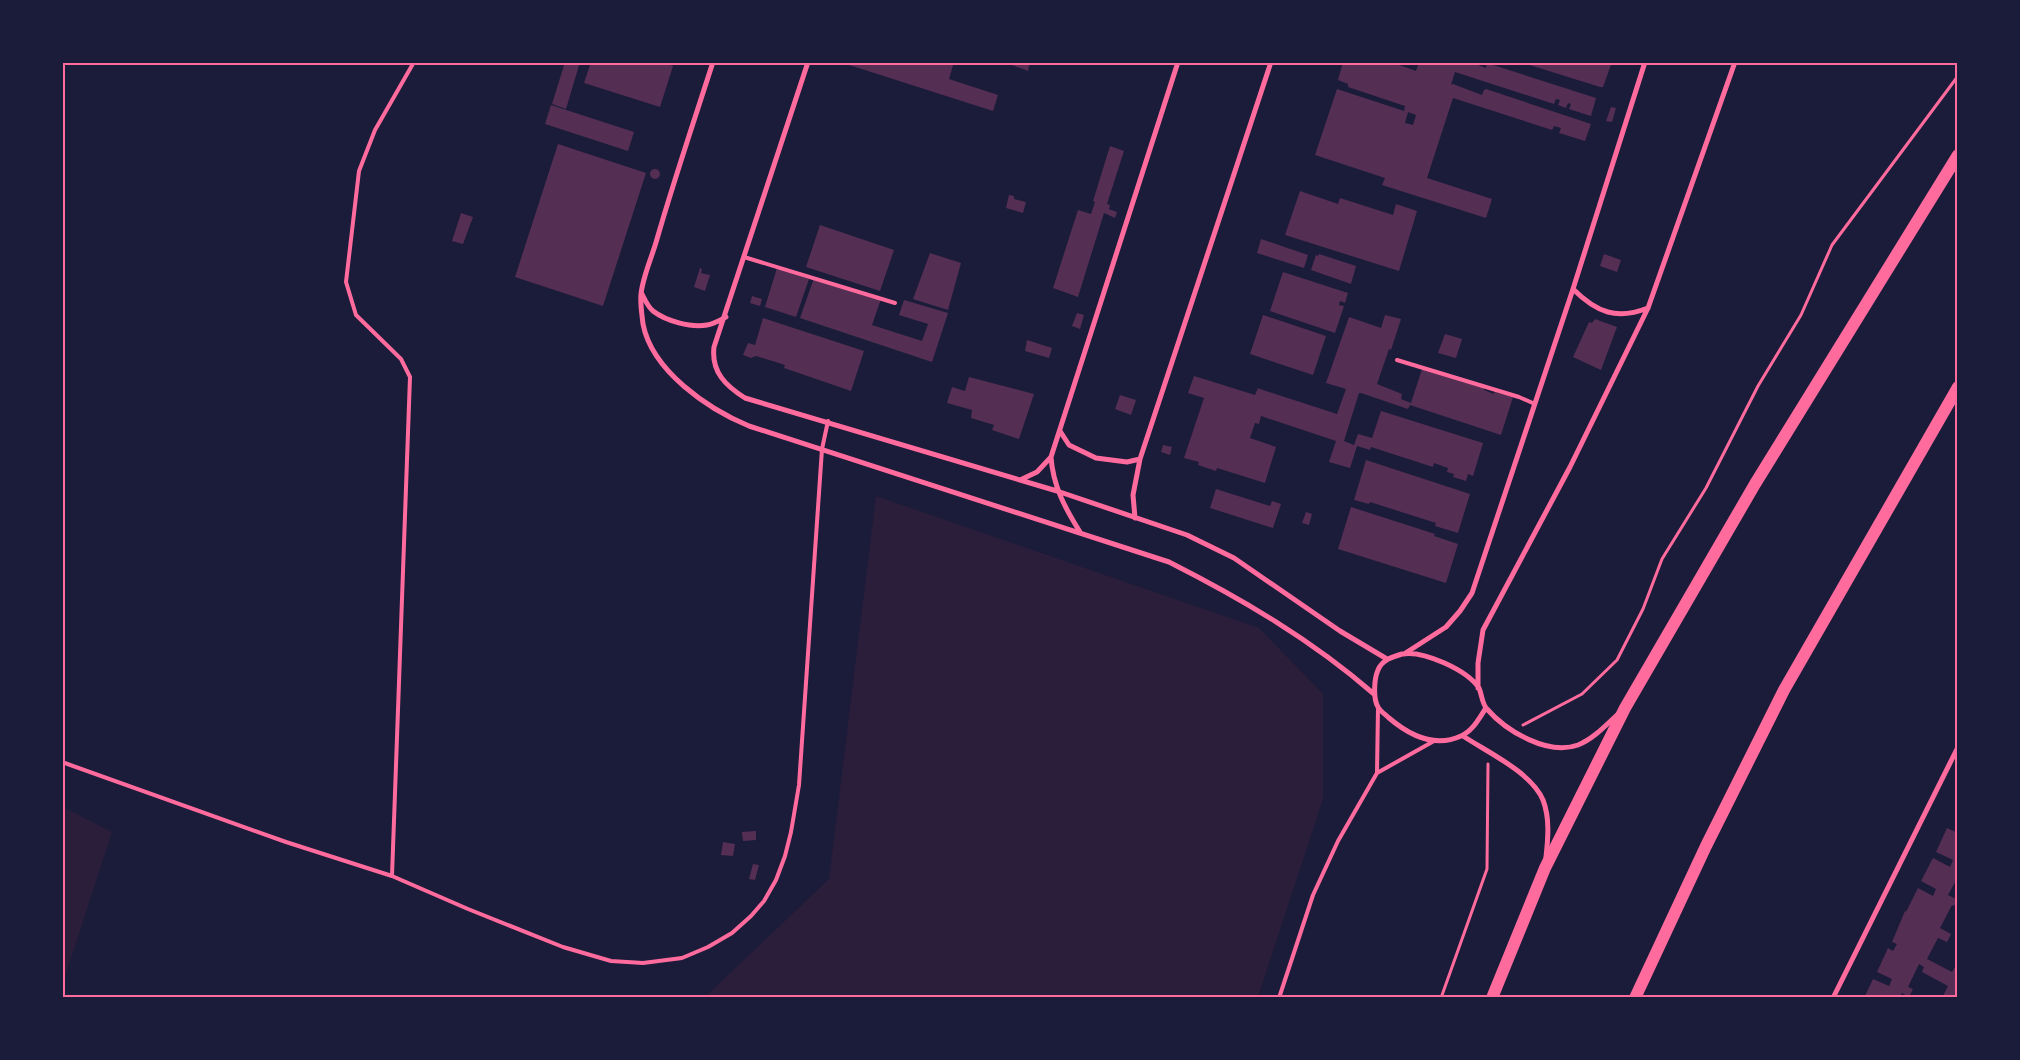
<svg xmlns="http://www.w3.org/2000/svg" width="2020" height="1060" viewBox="0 0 2020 1060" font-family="Bitter,serif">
<rect width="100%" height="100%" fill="#1b1b3a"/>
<path fill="#2a1e3b" d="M876,496l383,132 64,66v105l-65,198h-553l124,-118z
M63,807l49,25 -49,151z"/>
<path fill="#542f53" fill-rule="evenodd" d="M565,62h15l-14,47 -14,-5z
M591,62h71l11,4 -13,41 -76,-24z
M954,62l-5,17 49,16 -5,16 -150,-48z
M1004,62h26l-2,9z
M1343,62h48l25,9 3,-9h60l-1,3 8,3 1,-5 109,35 -5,18 -22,-7 2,-5 -3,-1 -2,5 -8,-3 2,-5 -4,-1 -2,5 -99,-32 -4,13 2,-1 29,11 2,-5 2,-1 105,35 -6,17 -26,-8 2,-5 -7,-2 -2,4 -99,-32 -26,80 65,21 -6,19 -104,-33 3,-7 -70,-23 22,-66 67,22 1,-5 -57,-19v-3l-10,-4zM1408,112l8,3 -3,10 -8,-2z
M1520,62h92l-9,25h-3z
M551,105l83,27 -6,19 -83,-27z
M1611,107l5,1 -4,14 -6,-1z
M558,144l88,29 -43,133 -88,-29z
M1110,146l14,5 -17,53 3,1 -1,4 8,3 -2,6 -11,-5 -26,84 -25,-9 25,-78 13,4 4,-12 -2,-1z
M650 174a5 5 0 1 1 10 0a5 5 0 1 1-10 0Z
M1300,191l38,13 2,-6 53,17 3,-11 21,7 -18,60 -114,-36z
M1009,195l5,1v3l12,3 -3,11 -17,-5z
M461,213l12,4 -10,27 -11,-3z
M820,225l74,25 -14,41 -74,-24z
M1261,239l47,16 -4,13 -47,-15z
M930,253l31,10 -13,47 -35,-11z
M1319,254l37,12 -5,18 -40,-14 5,-15 2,1z
M1604,254l17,6 -4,12 -17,-6z
M700,268l2,1 -1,4 9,2 -5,16 -11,-4z
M777,268l32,11 -13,38 -31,-10z
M1283,272l65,21 -3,10 -5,-2 -1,4 5,1 -9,27 -65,-22z
M814,278l67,21 -9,26 50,16 6,-17 -29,-9 5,-15 44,13 -16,49 -132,-44z
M752,296l10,3 -2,7 -10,-3z
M1077,313l7,2 -4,14 -8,-3z
M1263,315l63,21 -13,39 -63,-21z
M1385,315l16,4 -10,31 -2,-1 -12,35 25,10 -1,5 10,4 11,-34 62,19v2l10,4v-2l19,5 -12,38 -91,-30 -2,4 -47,-16h-2l-15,48 10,4 4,-11 14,4 9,-27 102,32 -10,33 -5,-2 -2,7 -13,-4 1,-3 -7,-2 1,-4 -14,-5 -1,4 -62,-20 -1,3 -13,-4 -7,22 -21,-6 7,-21 -75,-25 -2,8 -4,-1 -5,15 26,9 -11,36 -48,-15 -1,3 -18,-6 1,-3 -15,-4 20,-60 -16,-5 6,-17 61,19 3,-7 2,1 77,25 9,-25 -20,-6 23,-66 32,11z
M763,318l101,33 -13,40 -67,-23 1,-3 -29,-9 -5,2 -8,-3 5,-12 7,2z
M1595,319l22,8 -16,43 -28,-13 16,-35 3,1z
M1445,334l17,5 -6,19 -18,-5z
M1027,340l25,8 -3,10 -24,-7z
M969,377l65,17 -15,45 -27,-9 2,-5 -23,-7 1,-8 -25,-7 5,-16 13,4z
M1120,395l16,5 -5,15 -16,-6z
M1163,445l9,2 -2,8 -9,-3z
M1366,460l104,34 -12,39 -23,-7 1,-3 -66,-21 -1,2 -15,-4z
M1216,489l54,17 2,-5 9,3 -8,24 -63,-20z
M1351,507l84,27 -1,2 24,8 -12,39 -108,-34z
M1306,512l6,2 -3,11 -7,-2z
M1947,828l11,5v44l-10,18 10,5 -4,6 -2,-1 -12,23 11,6 -4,8 -9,-4 -11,21 25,13 6,-10v36h-16l6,-12 -26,-14 2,-5 -5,-3 -11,23 5,2 -4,8 -7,-4 -3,5h-35l9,-19 16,7 3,-7 -15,-7 11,-24 5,3 4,-7 -5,-2 13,-31 1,1 12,-24 15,8 3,-7 -15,-8 12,-23 17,9 3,-7 -17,-8z
M756,831v9l-13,1 -1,-9z
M723,842l12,2 -2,12 -12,-1z
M753,864l6,1 -4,15 -6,-1z"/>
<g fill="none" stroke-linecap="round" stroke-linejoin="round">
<path stroke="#ff6b9d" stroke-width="3" d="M1523,725l59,-31 35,-34 26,-51 19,-50 44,-71 52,-102 43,-71 31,-70 126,-169
M1441,998l46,-129 1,-105"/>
<path stroke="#ff6b9d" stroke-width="4" d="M744,257l151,46
M1397,360l122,37 16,7
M1378,708l-1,65 57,-32
M62,762l224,80 106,34 76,33 95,38 48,14 32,2 39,-5 26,-11 24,-14 19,-17 13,-15 12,-21 9,-24 6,-24 8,-47 23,-336 6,-28
M392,876l18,-499 -9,-18 -45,-44 -10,-33 13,-111 16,-41 39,-68
M1279,998l34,-103 25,-54 39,-68"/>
<path stroke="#ff6b9d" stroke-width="5" d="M713,62c-19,59 -39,118 -56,177 -5,18 -14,37 -16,55 -1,9 1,21 2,30 9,47 65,85 106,102l420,136c73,37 143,78 205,132
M808,62l-94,285c-3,25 12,39 31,51l312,93 130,44 47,23 106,73 47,28
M1573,289c24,24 44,31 75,19
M642,294c3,6 6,13 11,17 13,10 38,17 54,14 7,-1 13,-5 19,-8
M1060,431l9,14 27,13 31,4 13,-3
M1020,480l17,-8 14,-15
M1135,518l-2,-23 7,-36 131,-397
M1080,532c-15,-24 -27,-46 -29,-75l127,-395
M1404,654l42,-27 14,-16 12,-18 101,-304 72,-227
M1478,688v-25l5,-33 87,-163 78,-159 87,-246
M1486,708c-7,10 -13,23 -25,28 -26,12 -52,-1 -72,-18 -3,-3 -9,-7 -11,-11 -5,-8 -4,-28 0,-37 4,-10 14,-13 24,-16 21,-4 65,16 77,34 3,7 3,16 8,21 19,22 61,47 91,36 15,-6 27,-19 39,-30
M1463,736c24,16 68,36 80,64 7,18 5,39 3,57
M1833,998l125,-251"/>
<path stroke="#ff6b9d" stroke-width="12" d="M1492,998l53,-130 80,-160 130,-224 203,-329
M1635,998l71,-152 78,-156 174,-303"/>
</g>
<rect width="2020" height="1060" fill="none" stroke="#1b1b3a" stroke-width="128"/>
<rect x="64" y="64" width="1892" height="932" fill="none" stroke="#ff6b9d" stroke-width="2"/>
</svg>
